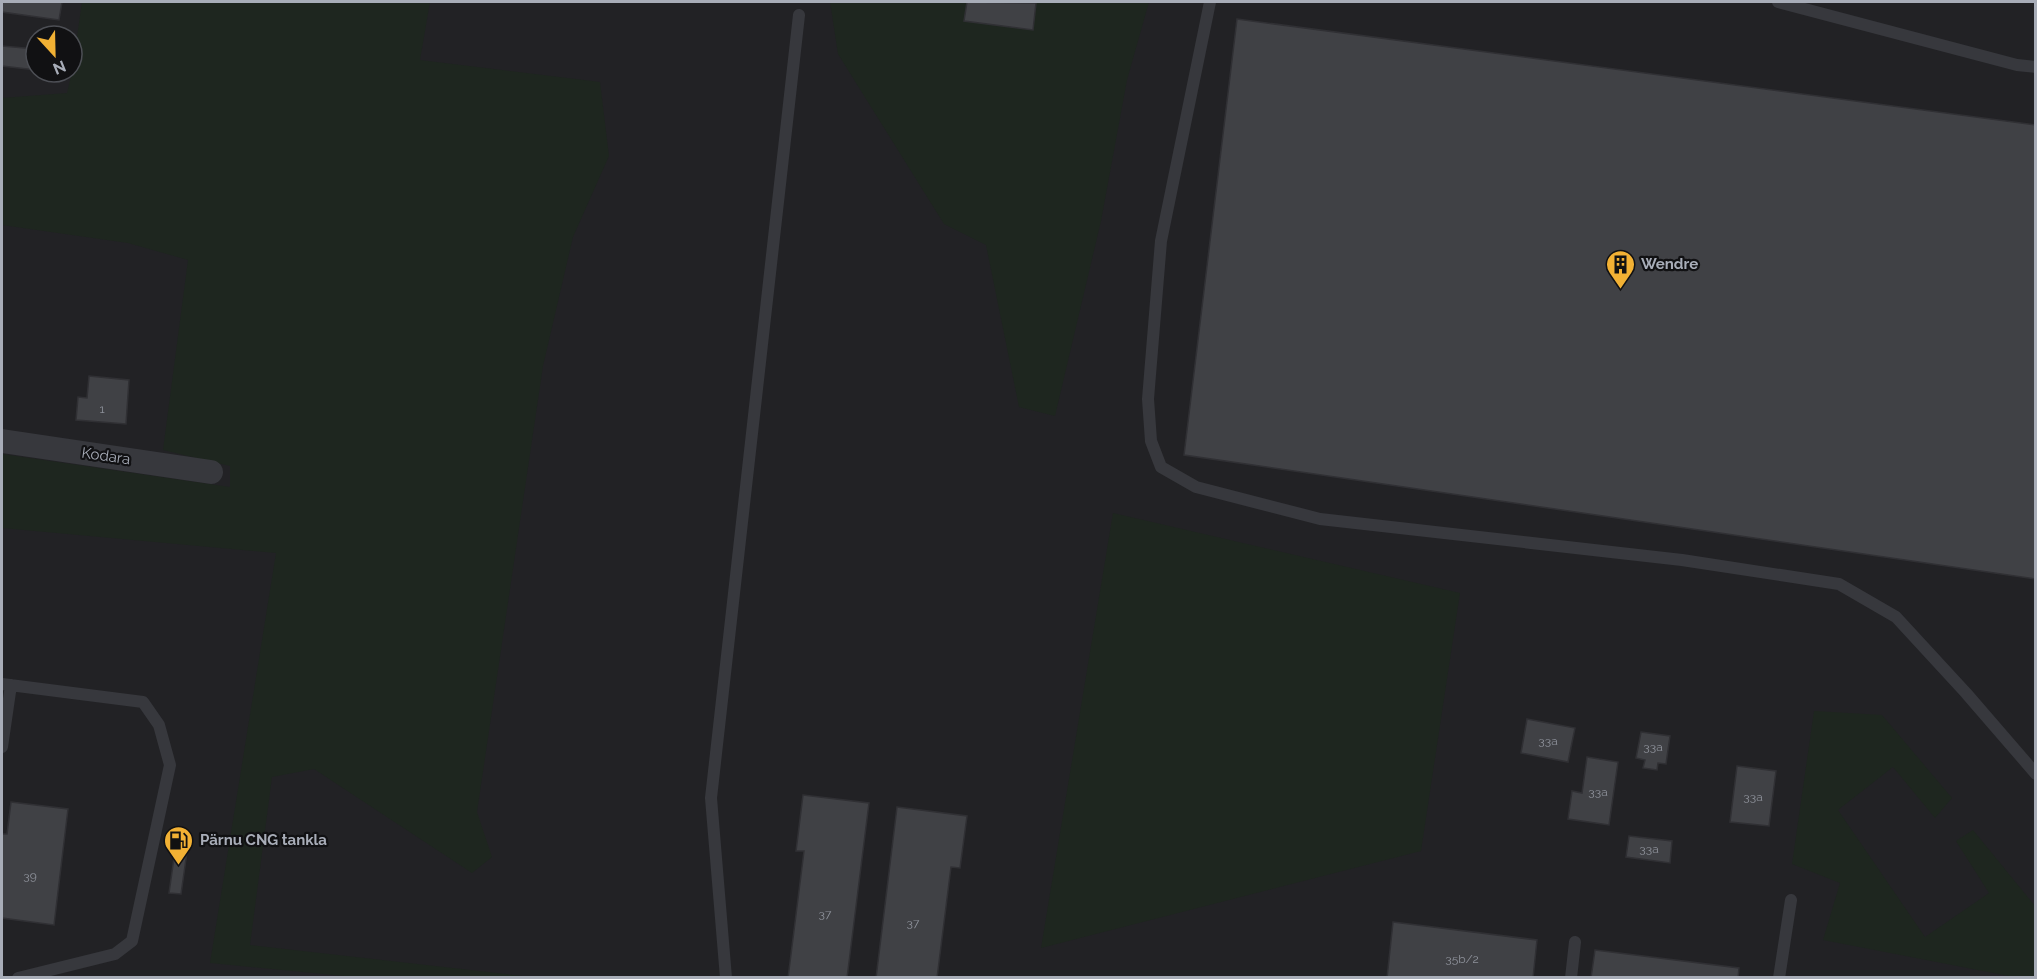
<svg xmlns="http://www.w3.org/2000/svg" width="2037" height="979" viewBox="0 0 2037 979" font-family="Raleway,sans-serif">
<rect width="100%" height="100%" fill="#161618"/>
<path fill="#222225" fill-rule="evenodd" d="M2,2h2033v975l-2033,1zM36,36h36v36h-36z"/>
<path fill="#1e261f" d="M82,2h348l-10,58 180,22 9,74 -36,81 -30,129 -66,446 15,45 -20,16 -158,-104 -42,8 -22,168 281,32 -167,1 -154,-15 66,-410 -274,-25v-74l228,33v-21l-67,-16 25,-190 -60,-17 -126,-18v-127l65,-5 5,-21z
M830,2h319l-22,78 -26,141 -46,195 -36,-9 -33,-162 -42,-21 -106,-170z
M1113,513l347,80 -39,258 -380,97z
M1814,711l68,4 70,83 -17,20 -42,-51 -55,43 87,127 64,-44 -33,-52 17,-11 62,76v71h-21l-191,-37 17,-57 -48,-19z"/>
<path fill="#404145" stroke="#303034" stroke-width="1.5" d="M2,2h60l-3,18 -57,-8z
M967,2l69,1 -3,27 -69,-9z
M1237,19l799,106v454l-852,-124z
M2,46l34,3v21l-34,-4z
M89,376l40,4 -3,44 -50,-4 2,-23 9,1z
M1527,719l48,9 -7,34 -47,-9z
M1641,732l29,4 -4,28 -8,-1 -1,7 -14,-2 2,-8 -9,-2z
M1587,757l31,5 -9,63 -41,-6 4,-28 10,2z
M1737,766l39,5 -7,55 -39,-4z
M803,795l66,8 -22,175h-59l16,-127h-8z
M11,802l57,7 -14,116 -52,-7v-84h5z
M897,807l70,9 -7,52 -9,-1 -14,111h-61z
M1629,836l43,5 -2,22 -44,-6z
M177,837l12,1 -8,56 -12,-1z
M1393,922l144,18 -4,38h-146z
M1595,950l144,18 -1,10h-147z"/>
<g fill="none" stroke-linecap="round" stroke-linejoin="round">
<path stroke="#37383d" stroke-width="12" d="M1210,2l-49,239 -13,158 3,42 10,26 35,20 124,32 362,41 157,24 57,33 70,76 70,81
M1778,2l239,63 19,2
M2,684l141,18 16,23 11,40 -38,176 -17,13 -97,24
M2,747l9,-62
M726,978l-15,-180 88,-783
M1571,978l4,-36
M1779,978l12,-78"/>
<path stroke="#37383d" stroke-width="24" d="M2,441l209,31"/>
</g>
<defs>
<symbol id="building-pin" viewBox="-11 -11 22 30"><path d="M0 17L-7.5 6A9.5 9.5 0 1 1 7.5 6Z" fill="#f2b134" stroke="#111113"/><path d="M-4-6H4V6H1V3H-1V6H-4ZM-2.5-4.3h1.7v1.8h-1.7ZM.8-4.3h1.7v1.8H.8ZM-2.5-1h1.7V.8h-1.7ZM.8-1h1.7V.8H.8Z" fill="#111"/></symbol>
<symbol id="fuel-pin" viewBox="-11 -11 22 30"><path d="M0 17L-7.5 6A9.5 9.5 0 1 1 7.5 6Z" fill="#f2b134" stroke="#111113"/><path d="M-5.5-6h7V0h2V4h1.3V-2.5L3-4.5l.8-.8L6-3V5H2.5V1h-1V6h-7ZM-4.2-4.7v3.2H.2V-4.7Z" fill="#111"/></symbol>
</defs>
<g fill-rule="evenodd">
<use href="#building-pin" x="1604" y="248" width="33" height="45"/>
<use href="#fuel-pin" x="162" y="824" width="33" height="45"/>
</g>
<g text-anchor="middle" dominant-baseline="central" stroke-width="4.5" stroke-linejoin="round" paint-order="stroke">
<g font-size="12" fill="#8e929b">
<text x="102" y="409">1</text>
<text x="1548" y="741">33a</text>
<text x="1653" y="747">33a</text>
<text x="1598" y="792">33a</text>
<text x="1753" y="797">33a</text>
<text x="1649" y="849">33a</text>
<text x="30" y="876">39</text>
<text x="825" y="914">37</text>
<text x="913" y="923">37</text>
<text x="1462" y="959">35b/2</text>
</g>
<g font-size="15" font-weight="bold" fill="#a8adb8" stroke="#111113" text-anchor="start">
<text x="1641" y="264">Wendre</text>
<text x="200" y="840">Pärnu CNG tankla</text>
</g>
<g font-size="15" fill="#a8adb8" stroke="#111113">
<text transform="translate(106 456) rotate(8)">Kodara</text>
</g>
</g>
<rect width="2037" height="979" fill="none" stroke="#a8adb8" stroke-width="6"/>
<g transform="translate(54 54) rotate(158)"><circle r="28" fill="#111113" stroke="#4d4f55" stroke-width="1.5"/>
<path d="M0-4.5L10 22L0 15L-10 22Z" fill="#f2b134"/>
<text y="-9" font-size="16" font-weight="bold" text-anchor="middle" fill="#a8adb8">N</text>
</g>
</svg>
